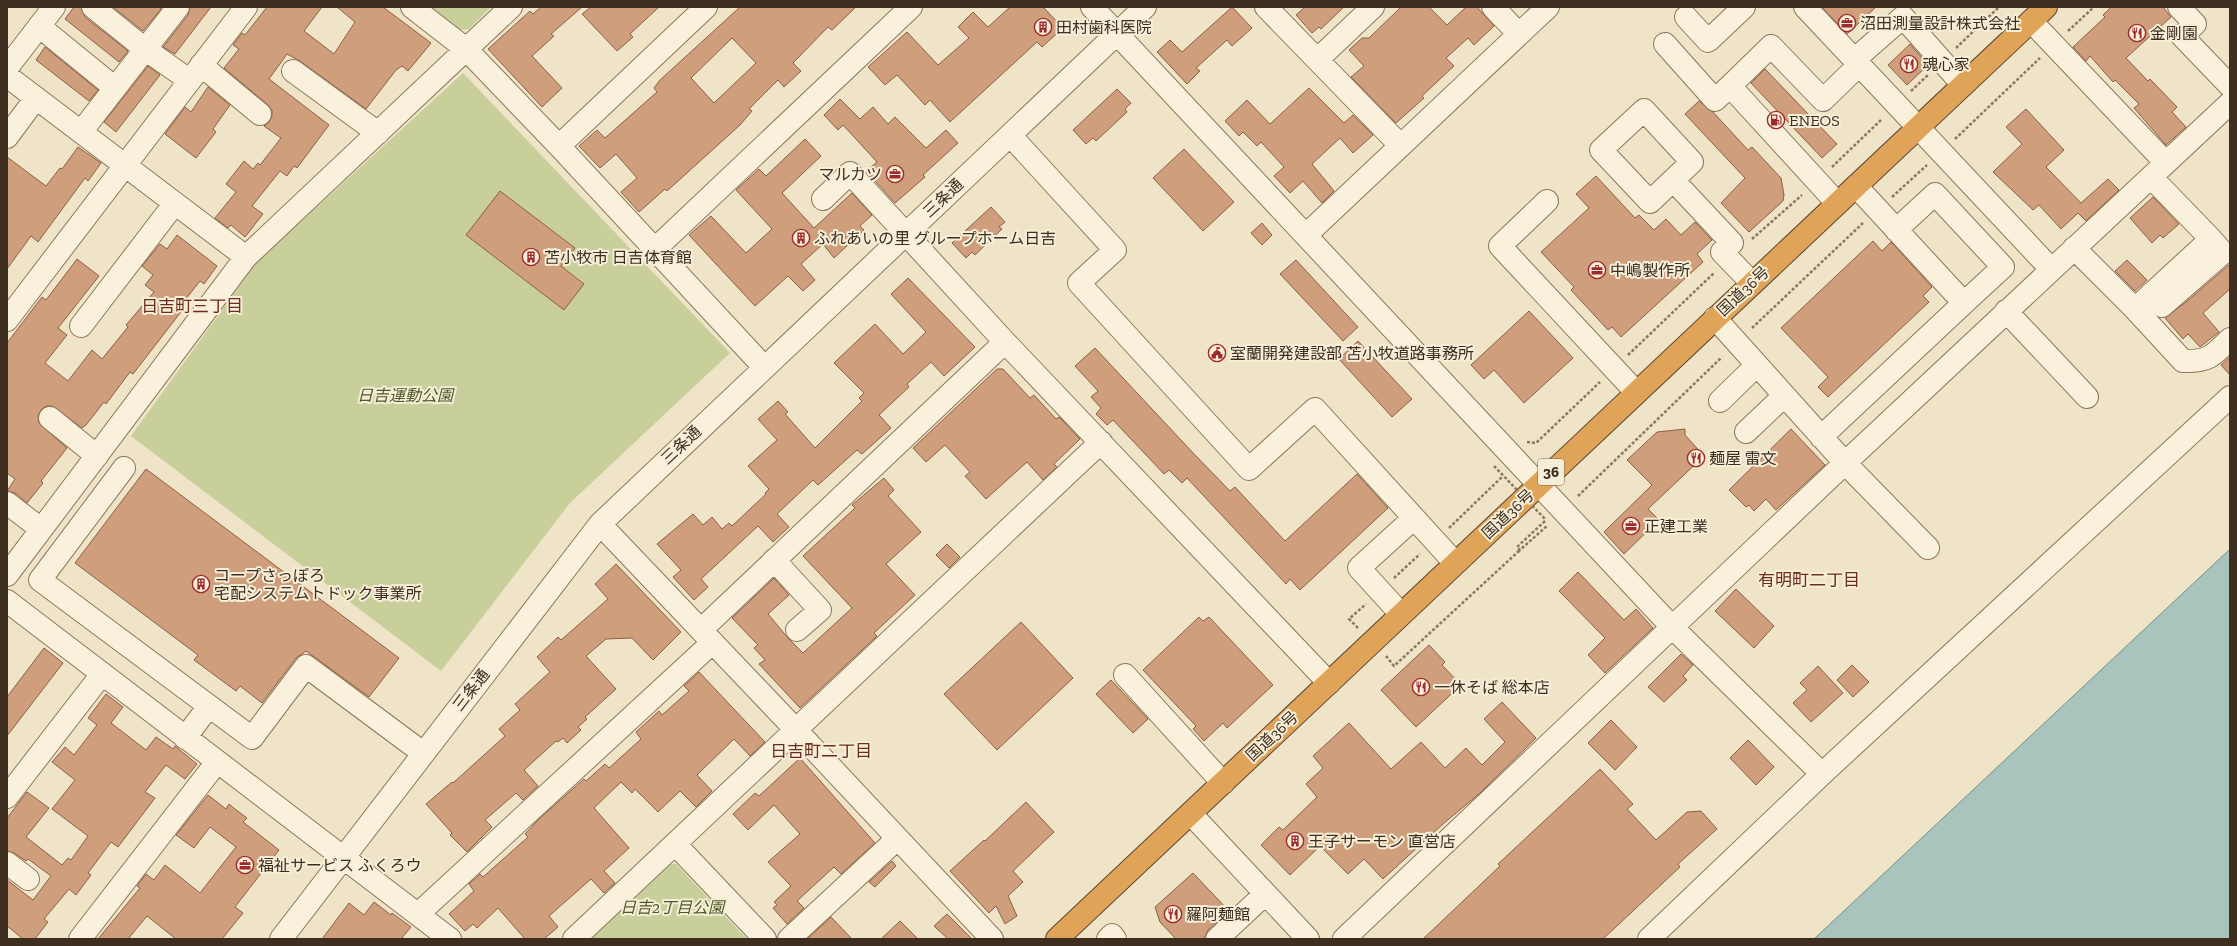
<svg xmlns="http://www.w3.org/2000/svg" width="2237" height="946" viewBox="0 0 2237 946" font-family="'Zilla Slab','Noto Sans JP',serif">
<rect width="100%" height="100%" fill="#f0e4c8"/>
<path fill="#c9cf9b" d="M431,7h60l-22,22 -9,1z
M463,73l267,280 -160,150 -129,168 -310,-235 125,-173z
M670,864h6l71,75h-157z"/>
<path fill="#a9c4bc" stroke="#6f938a" d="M2230,549v390h-416z"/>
<path fill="#cf9f7d" stroke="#8d5f41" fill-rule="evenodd" d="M74,7h7l4,10 43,34 -9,11 -54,-43z
M113,7h46l2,2 -18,22z
M190,7h21l-36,47 -12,-7 25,-32z
M267,7h55l-18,24 30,23 21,-32 -18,-15h46l48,36 -23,28 -6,-5 -6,4 -30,39 -66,-48 -13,-7 -18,25 60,46 -32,43 -3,-2 -7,10 -7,-5 -28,35 11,8 -18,23 -14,-12 -3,3 -13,-10 21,-26 -10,-8 18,-23 9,8 5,-6 2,2 21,-27 -17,-12 5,-4 3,-6v-6l-4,-5 -44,-37 15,-19 -6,-4 9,-12 3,2z
M541,7h41l-31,27 3,2 -22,20 30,32 -20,19 -54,-58 42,-38 3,3z
M591,7h68l-29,27 3,3 -16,14 -35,-37z
M740,7h116l-24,23 -4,-3 -35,36 8,8 -17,16 -6,-7 -29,29 3,2 -12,14 -73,66 -2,-2 -26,23 -18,-20 16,-14 -21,-24 -16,14 -21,-22 18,-16 8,8 52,-46 -3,-4 6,-8zM732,38l24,25 -42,40 -23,-25z
M1010,7h33l20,21 -21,19 -5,-5 -87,80 -20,-22 -5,5 -28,-30 -12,10 -17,-18 39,-35 31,33 31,-27 -11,-11 15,-15 15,15z
M1232,7l20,21 -20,18 -5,-6 -31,28 4,3 -13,13 -30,-32 13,-12 12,12z
M1305,7h39l-23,22 -2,-2 -7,6 -16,-18z
M1401,7h28l18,18 19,-18h11l17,19 -20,19 -6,-7 -22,20 8,8 -32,30 2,2 -28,25 -45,-46 13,-11 -15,-16 13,-12h7z
M1822,7h54l-29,27z
M2111,7h52l8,10 -45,41 22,23 2,-2 27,28 -5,5 14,15 -20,18 -32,-37 5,-4 -24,-24 -2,2 -23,-26 -4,5 -13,-14 32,-30 -2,-2z
M1910,44l18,21 -21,20 -19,-20z
M45,47l53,43 -9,11 -53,-41z
M148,66l12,9 -44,57 -12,-10z
M1765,69l72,75 -15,14 -71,-75z
M208,87l22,18 -17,24 3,3 -20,26 -31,-24 20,-27 6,5z
M1309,88l35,35 9,-8 20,20 -20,18 -13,-15 -28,26 22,27 -12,12 -19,-22 -13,12 -16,-17 10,-9 -23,-25 -4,4 -14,-14 -4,4 -14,-15 22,-21 23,24z
M1117,89l14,14 -6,6 2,3 -31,29 -3,-3 -7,6 -13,-14z
M840,99l20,20 13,-12 15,17 7,-7 31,31 20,-18 12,13 -35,32 2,2 -30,26 -29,-32 11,-9 -34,-37 -5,5 -14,-15z
M1699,101l14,11 35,38 4,-3 29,31 3,17 -1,6 -34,31 -28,-29 24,-25 -60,-64z
M2026,109l38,41 -18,17 35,36 27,-24 11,11 -33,31 -8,-8 -17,16 -22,-24 -6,5 -40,-38 29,-28 -16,-17z
M805,139l16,17 -39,37 32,35 38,-35 20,22 -12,11 4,4 -30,28 -11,-14 -22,20 14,16 -12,11 -15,-15 -33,30 -66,-71 22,-19 35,37 26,-24 -36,-39 23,-21 7,7z
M78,147l23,16 -13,18 -3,-3 -47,64 -7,-6 -24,33v-112l39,29 14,-18 2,1z
M1184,149l50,53 -31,29 -50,-53z
M1596,176l39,42 4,-3 15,15 12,-11 15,16 14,-13 17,18 -15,14 6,8 -82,75 -9,-10 -4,3 -37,-40 3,-3 -33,-35 48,-44 -13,-14z
M500,191l75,57 -14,18 23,18 -20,26 -98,-75z
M2153,197l26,27 -16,14 -3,-3 -8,8 -22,-25z
M991,207l14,15 -6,5 3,2 -27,26 -3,-3 -6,6 -14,-15z
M1262,223l10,12 -10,10 -11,-12z
M177,235l40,31 -13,18 -4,-3 -19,24 3,3 -51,66 -3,-2 -24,32 -2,-2 -18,23 -4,3 -30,-22h-6l-5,4 -3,6 1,7 28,25 -26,33 2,2 -16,20 -12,-10 -8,-2 8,-12 -8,-6v-130l35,-46 4,3 31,-41 22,17 -41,52 9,7 -22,28 23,18 24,-31 10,9 26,-32 -2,-2 28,-33 -9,-7 8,-10 -11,-9 18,-22 7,5z
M1873,241l9,10 9,-9 41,45 -9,9 6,6 -101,95 -10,-10 10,-10 -47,-49z
M1296,260l62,67 -15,14 -63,-67z
M2127,260l20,20 -12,11 -20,-20z
M2230,264v25l-27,24 16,19 -19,15 -12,-13 -5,5 -18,-21 21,-16z
M908,278l67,69 -31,29 -13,-14 -24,22 2,3 -30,28 12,13 -29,26 -5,-4 -39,35 -5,-5 -36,34 12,13 -16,15 -15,-16 -57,53 7,8 -14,13 -21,-23 8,-7 -24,-26 36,-30 10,11 9,-8 10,12 7,-6 3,3 34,-32 -1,-1 4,-4 -21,-23 29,-26 -19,-21 20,-18 10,11 -3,2 30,34 47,-47 -3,-3 5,-5 -30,-30 41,-39 28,30 23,-22 -35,-38z
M1529,311l44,47 -49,45 -30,-33 -10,9 -13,-14z
M1358,341l54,58 -20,18 -53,-58z
M1095,348l100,107 35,36 5,-4 50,54 72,-67 31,34 -88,82 -10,-11 -4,5 -99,-106 -5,5 -13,-13 -5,4 -51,-54 -6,5 -11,-11 5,-6 -10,-11 7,-6 -23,-25z
M2230,357v18l-9,-10z
M997,369h6l27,29 4,-3 22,24 3,-2 21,22 -26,25 3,3 -14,13 -16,-18 -41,37 -21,-23 5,-4 -25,-27 -19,17 -13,-14z
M1685,429v6l19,21 -56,53 11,11 -35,34 -20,-22 48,-47 -25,-25 30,-28z
M1791,429l34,36 -49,45 -10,-11 -12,12 -5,-6 -3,2 -17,-17z
M146,469l253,189 -30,39 -63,-46 -10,7 -34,45 -22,-17 -4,5 -42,-31 4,-5 -123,-92z
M884,478l10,12 -6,6 33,36 -35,32 29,31 -41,38 3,3 -77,72 -41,-44 6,-4 -11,-12 4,-3 -26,-27 42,-40 15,17 -21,19 20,24 15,15 49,-45 -49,-52 52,-48 -3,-3z
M947,544l13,13 -11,11 -13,-13z
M616,564l65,68 -28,28 -21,-22 -26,1 -20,17 30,33 -31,28 2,2 -9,8 3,3 -14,13 -4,-5 -5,4 -2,-1 -32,29 14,16 -15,14 -7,-7 -31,27 7,7 -25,25 -17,-17 2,-2 -26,-29 26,-22 1,1 52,-47 -6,-7 21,-19 -5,-6 35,-32 -13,-15 21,-20 3,3 47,-41 -13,-15z
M1578,572l46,48 12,-11 17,19 -48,45 -17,-18 17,-17 -46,-47z
M1736,589l38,37 -20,22 -39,-37z
M1199,617l4,4 6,-4 64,68 -46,43 -4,-5 -19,18 -11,-12 3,-3 -53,-56z
M1021,622l52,56 -76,72 -53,-56z
M1429,645l16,17 -3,3 19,20 -45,42 -35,-37z
M44,648l19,15 -56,73v-39z
M1681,654l12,11 -10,11 4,4 -23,22 -16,-15z
M1852,665l17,17 -16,15 -16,-17z
M1818,666l25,27 -32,29 -18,-19 14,-13 -7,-7z
M699,672l66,70 -15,14 -16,-17 -37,36 15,16 -16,16 -16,-16 -22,21 -23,-23 -3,4 -11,-11 -27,26 35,40 -25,23 11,12 -11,10 -13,-14 -42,37 9,11 -14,12h-19l-27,-31 -21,20 -4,-4 -8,7 -16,-17 25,-23 -5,-7 11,-10 3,3 45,-40 -3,-3 14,-15 45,-40 2,2 19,-17 4,4 32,-29 -5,-7 23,-21 3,4 27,-24 -5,-5z
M1111,680l37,39 -15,14 -37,-39z
M106,694l17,13 -12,16 35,27 10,-13 17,12 2,-3 22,18 -12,15 -19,-14 -21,27 10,6 -37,49 -7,-5 -23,31 3,2 -15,20 -7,-6 -25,30 4,3 -13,17h-12l-16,-13v-46l26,20 18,-24 -23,-17 -2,2 -12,-8 -7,-2v-33l20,-26 22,16 -23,29 36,28 6,-7 3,2 17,-24 -36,-27 23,-29 -23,-18 13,-15 9,8 23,-30 -9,-7z
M1502,702l34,36 -56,55 -37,31 -60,55 -19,-20 -16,15 -28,-28 -30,29 -29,-30 18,-18 4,3 34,-33 -11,-13 17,-16 -10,-12 36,-33 42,46 30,-27 24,26 21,-20 16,17 23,-23 -21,-23z
M1611,720l26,27 -22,23 -27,-27z
M1748,740l26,27 -18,18 -26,-27z
M800,758l75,85 -34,31 -7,-7 -37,34 7,7 -17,16 -14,-16 4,-3 -3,-3 17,-16 -23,-24 32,-28 -26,-29 -26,25 -15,-16 22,-21 4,3z
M1600,769l33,35 -6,5 29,31 31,-28 14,-1 16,18 -39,35 2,3 -77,72h-180l77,-73 -2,-2z
M208,795l18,14 3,-5 6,5 12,9 -4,4 36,28 -44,57 8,6 -21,26h-46l-29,-23 -19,23h-30l42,-51 -3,-2 9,-12 8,6 11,-15 35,28 36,-46 -26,-20 -16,21 -18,-13z
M1026,802l28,30 -41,39 10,11 -15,14 9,20 -12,8 -9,-18 -7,7 -39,-42 34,-31 1,1z
M892,861l4,5 -21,21 -6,-5z
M1193,873l36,38 -21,19 -4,9h-28l-16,-17 -5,-15z
M374,902l17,13 1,-2 19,14 -10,12h-79l27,-36 15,12z
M947,914l25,25h-24l-14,-13z
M831,917l21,22h-45z
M900,921l18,18h-37z"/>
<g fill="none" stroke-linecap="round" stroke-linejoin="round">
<defs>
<path id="minor" d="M93,7l52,42 44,31
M412,7l54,42 93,97 205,221
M1092,7l580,620 150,147
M1266,7l134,138
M1493,7l26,27
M1805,7l246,262
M2179,7l16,17 -13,12 48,50
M1686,17l22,24 36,-34
M2031,21l135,142
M39,26l76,62
M1665,44l50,56 15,-14 107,117
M1318,59l55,-52
M1854,60l49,-43 60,68
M201,65l59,49
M7,68l47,-61
M293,71l85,62
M7,76l239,181
M1730,86l41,-40 52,54 36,-35
M81,132l97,-125
M1010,135l105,115 -36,33 170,186 66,-60 140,154
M7,137l29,-39
M559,146l147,-139
M1673,180l19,-18 -48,-52 -43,40 49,52 23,-22 59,63 -10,9 30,31
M823,199l27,-26 155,169 324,341
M1547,201l-47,45 136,146
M1896,230l39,-36 68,73 -39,36
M1306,235l242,-228
M2074,248l61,61 48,52c25,1 30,-5 47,-22
M654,250l257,-243
M2152,293l10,13 61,-53 -12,-14
M2135,309l76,-70 -60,-62
M2006,311l81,86
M1715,318l130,145 83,85
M7,320l239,-313
M81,326l94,-123
M1720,401l37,-36
M50,418l47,38
M1746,432l38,-36
M1821,437l143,-134 -108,-117
M124,468l-84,112 212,158 54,-72 117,87
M7,503l34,26
M600,524l196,206 196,209
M774,560l46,50 -23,20
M7,575l239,-318 265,-250
M7,601l443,338
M1401,614l-42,-46 55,-50
M701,630l304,-288
M1125,675l98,108
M185,738l24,-32
M7,797l95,-123
M1191,814l117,125
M675,844l90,95
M7,863l21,16
M418,914l294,-271
M80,939l137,-177
M281,939l319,-415 545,-517
M574,939l527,-497
M789,939l108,-100
M1108,939l4,-4 3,4
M1217,939l48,-45
M1344,939l501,-476 385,-360
M1649,939l173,-165 408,-377"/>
<path id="highway" d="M1057,939l989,-932"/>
</defs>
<use href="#minor" stroke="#8d765c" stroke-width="24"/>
<use href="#highway" stroke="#5b4430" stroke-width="24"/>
<path stroke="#8d765c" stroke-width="2.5" stroke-dasharray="3 2" stroke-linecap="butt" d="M2068,31l26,-24
M1956,48l43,-41
M1911,91l17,-16
M1955,139l85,-81
M1832,167l50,-48
M1892,197l35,-32
M1752,239l50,-44
M1752,328l111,-105
M1628,355l86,-82
M1527,442l9,1 64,-61
M1578,496l144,-139
M1545,521l-28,26 3,3 28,-25
M1449,528l54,-52
M1394,578l26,-24
M1358,628l-9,-9 17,-15
M1386,656l8,10 126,-116"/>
<use href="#minor" stroke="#faf1dc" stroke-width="22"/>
<use href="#highway" stroke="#e0a458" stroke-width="22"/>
<path stroke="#8d765c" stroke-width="2.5" stroke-dasharray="3 2" stroke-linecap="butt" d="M1494,466l52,54"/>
</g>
<defs>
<symbol id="office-ring" viewBox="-11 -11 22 22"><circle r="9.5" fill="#f7eed8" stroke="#9e2a2b" stroke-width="1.5"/><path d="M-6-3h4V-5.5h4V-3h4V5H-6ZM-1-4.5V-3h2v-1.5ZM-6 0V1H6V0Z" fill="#9e2a2b"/></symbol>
<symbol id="building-ring" viewBox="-11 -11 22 22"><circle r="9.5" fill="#f7eed8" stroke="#9e2a2b" stroke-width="1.5"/><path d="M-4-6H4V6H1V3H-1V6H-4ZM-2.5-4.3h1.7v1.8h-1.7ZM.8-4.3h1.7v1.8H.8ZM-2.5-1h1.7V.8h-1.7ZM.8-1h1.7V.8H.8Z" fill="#9e2a2b"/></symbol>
<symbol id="restaurant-ring" viewBox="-11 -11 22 22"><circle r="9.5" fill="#f7eed8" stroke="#9e2a2b" stroke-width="1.5"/><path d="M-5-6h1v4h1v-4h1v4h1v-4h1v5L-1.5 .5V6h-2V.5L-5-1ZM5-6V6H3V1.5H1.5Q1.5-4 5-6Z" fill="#9e2a2b"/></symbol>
<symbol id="fuel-ring" viewBox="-11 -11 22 22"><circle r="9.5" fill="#f7eed8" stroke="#9e2a2b" stroke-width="1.5"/><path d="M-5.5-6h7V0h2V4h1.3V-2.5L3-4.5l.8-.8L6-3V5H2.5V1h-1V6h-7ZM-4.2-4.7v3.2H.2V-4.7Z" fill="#9e2a2b"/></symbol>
<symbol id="civic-ring" viewBox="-11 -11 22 22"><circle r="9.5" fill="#f7eed8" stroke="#9e2a2b" stroke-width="1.5"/><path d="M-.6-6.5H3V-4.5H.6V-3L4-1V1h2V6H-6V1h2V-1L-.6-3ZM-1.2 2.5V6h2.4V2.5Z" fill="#9e2a2b"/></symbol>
</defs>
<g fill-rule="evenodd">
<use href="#office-ring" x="1837" y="13" width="20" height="20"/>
<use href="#building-ring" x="1033" y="17" width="20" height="20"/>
<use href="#restaurant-ring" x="2127" y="23" width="20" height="20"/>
<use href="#restaurant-ring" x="1899" y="54" width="20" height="20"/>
<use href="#fuel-ring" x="1766" y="110" width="20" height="20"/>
<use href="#office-ring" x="885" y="164" width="20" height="20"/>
<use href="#building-ring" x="791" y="228" width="20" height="20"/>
<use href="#building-ring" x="521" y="247" width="20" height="20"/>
<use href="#office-ring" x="1587" y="260" width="20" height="20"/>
<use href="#civic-ring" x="1207" y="343" width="20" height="20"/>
<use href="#restaurant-ring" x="1686" y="448" width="20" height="20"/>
<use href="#office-ring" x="1621" y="516" width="20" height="20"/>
<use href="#building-ring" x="191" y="574" width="20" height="20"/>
<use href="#restaurant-ring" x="1411" y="677" width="20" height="20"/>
<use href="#building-ring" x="1285" y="831" width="20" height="20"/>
<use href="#office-ring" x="235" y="855" width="20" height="20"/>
<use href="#restaurant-ring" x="1163" y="904" width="20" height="20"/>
</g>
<g text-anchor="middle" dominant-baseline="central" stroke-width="4" stroke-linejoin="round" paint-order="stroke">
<rect fill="#f7eed8" stroke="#756857" stroke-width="1" x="1538" y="459" width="26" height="26" rx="3"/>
<g font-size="15" font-weight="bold" fill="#3d2e20">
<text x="1551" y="472">36</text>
</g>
<g font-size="16" fill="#3d2e20" stroke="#f7eed8" text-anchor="start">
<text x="1860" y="23">沼田測量設計株式会社</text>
<text x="1056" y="27">田村歯科医院</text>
<text x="2150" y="33">金剛園</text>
<text x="1922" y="64">魂心家</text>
<text x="1789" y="120">ENEOS</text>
<text x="882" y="174" text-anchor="end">マルカツ</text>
<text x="814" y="238">ふれあいの里 グループホーム日吉</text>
<text x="544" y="257">苫小牧市 日吉体育館</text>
<text x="1610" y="270">中嶋製作所</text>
<text x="1230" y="353">室蘭開発建設部 苫小牧道路事務所</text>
<text x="1709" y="458">麺屋 雷文</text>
<text x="1644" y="526">正建工業</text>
<text x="214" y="575">コープさっぽろ<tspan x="214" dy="18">宅配システムトドック事業所</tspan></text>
<text x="1434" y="687">一休そば 総本店</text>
<text x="1308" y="841">王子サーモン 直営店</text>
<text x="258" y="865">福祉サービス ふくろウ</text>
<text x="1186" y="914">羅阿麺館</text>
</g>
<g font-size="16" fill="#3d2e20" stroke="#f7eed8">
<text transform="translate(943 198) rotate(-43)">三条通</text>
<text transform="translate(1743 291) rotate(-43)">国道36号</text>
<text transform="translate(681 445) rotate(-43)">三条通</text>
<text transform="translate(1508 514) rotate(-43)">国道36号</text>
<text transform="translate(471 690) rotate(-52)">三条通</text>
<text transform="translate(1272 736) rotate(-43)">国道36号</text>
</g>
<g font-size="16" font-style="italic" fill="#4d5a26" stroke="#f7eed8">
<text x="405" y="395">日吉運動公園</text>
<text x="672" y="907">日吉2丁目公園</text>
</g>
<g font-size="17" fill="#6b2e1e" stroke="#f7eed8">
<text x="192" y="306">日吉町三丁目</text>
<text x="1809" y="580">有明町二丁目</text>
<text x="821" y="751">日吉町二丁目</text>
</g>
</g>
<rect width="2237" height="946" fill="none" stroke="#3d2e20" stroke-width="16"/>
</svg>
